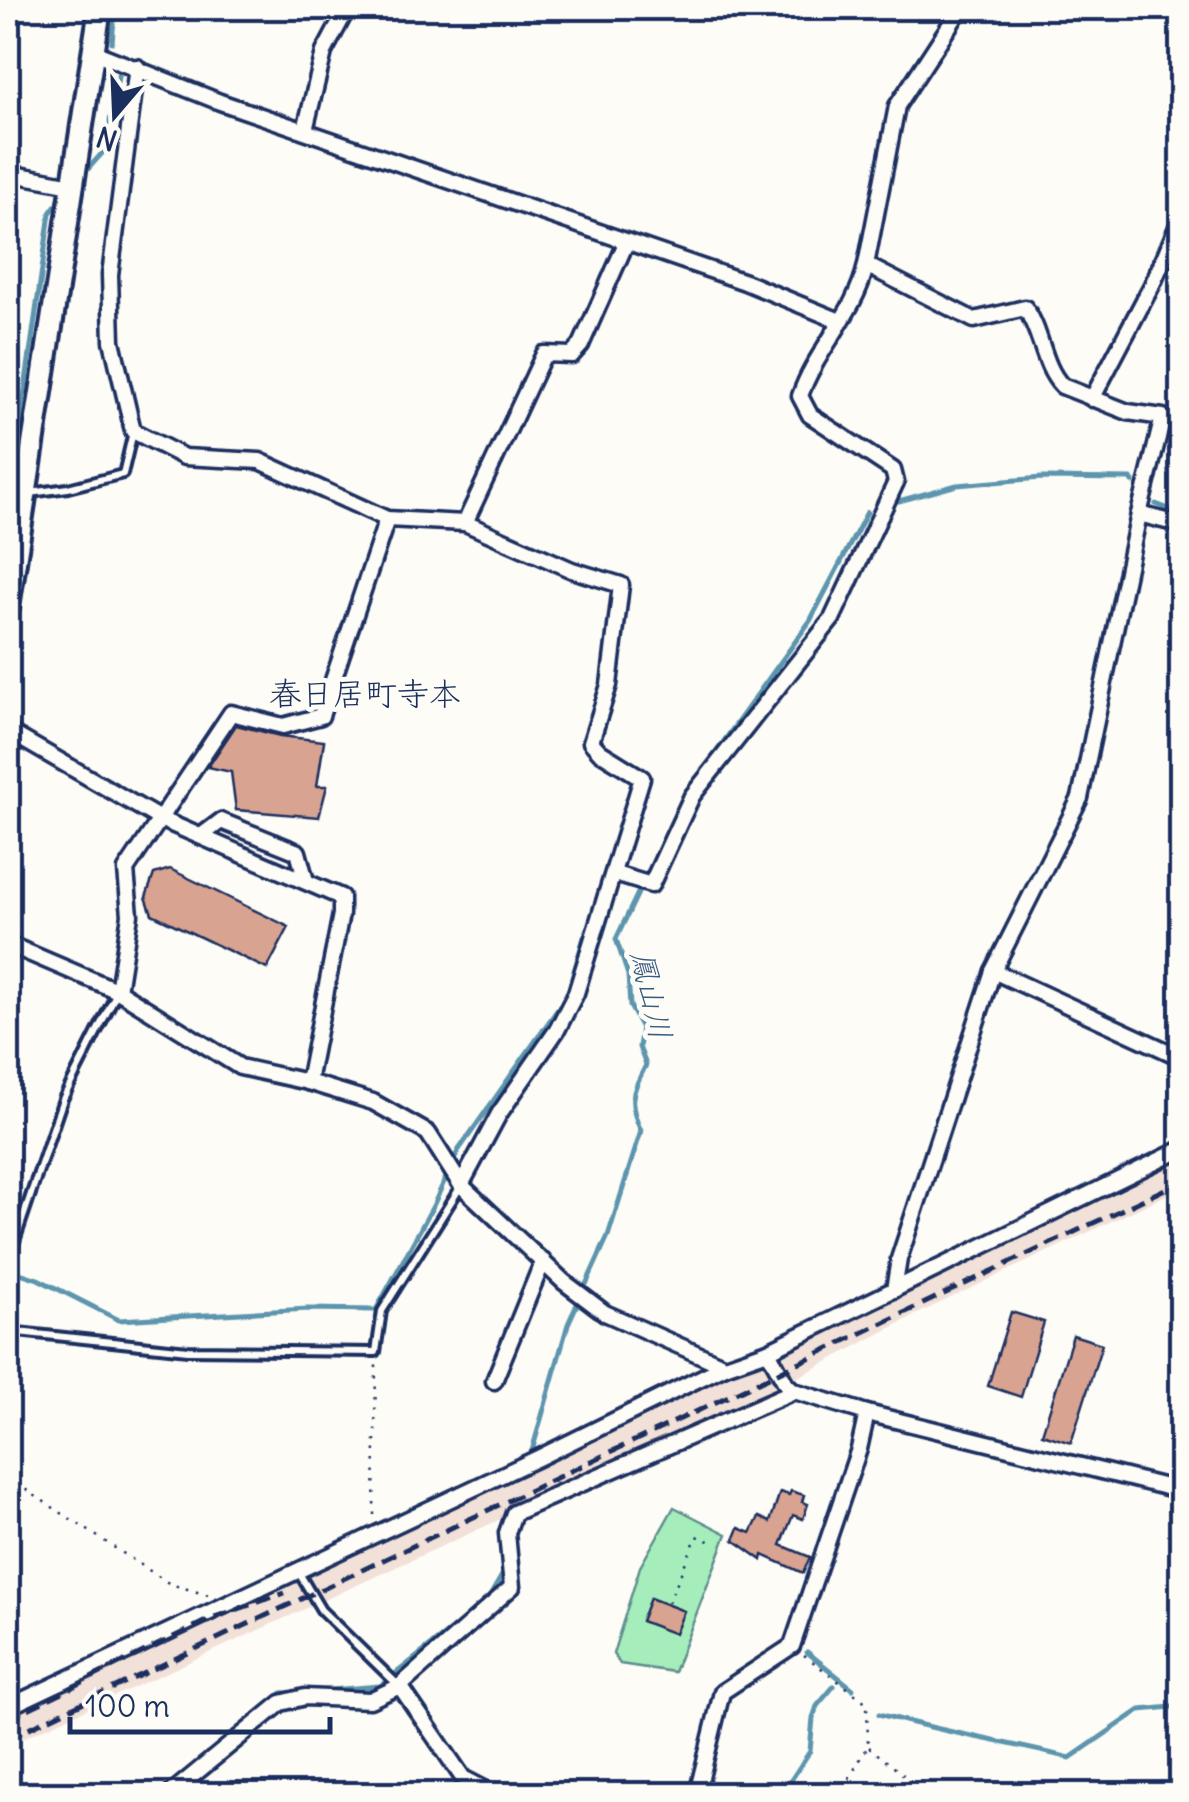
<svg xmlns="http://www.w3.org/2000/svg" width="1189" height="1802" viewBox="0 0 1189 1802" font-family="Delius,'Klee One',sans-serif">
<rect width="100%" height="100%" fill="#fdfcf7"/>
<filter id="ink" filterUnits="userSpaceOnUse"><feTurbulence type="fractalNoise" baseFrequency=".01" numOctaves="2"/><feDisplacementMap in="SourceGraphic" scale="20" xChannelSelector="R" yChannelSelector="G"/><feConvolveMatrix kernelMatrix="1 2 1 2 8 2 1 2 1" color-interpolation-filters="sRGB"/></filter>
<g filter="url(#ink)">
<path fill="#f2e1d8" d="M1181 1160V1188L917 1314 789 1382 514 1513 8 1745V1711L538 1458 782 1353Z"/>
<path fill="#a5eebc" stroke="#608e8d" stroke-width="2.5" d="M674 1507 727 1534 674 1672 620 1664 613 1654 640 1567Z"/>
<g fill="none" stroke-linecap="round" stroke-linejoin="round">
<g stroke="#5c95ad" stroke-width="5">
<path d="M112 42 115 8"/>
<path d="M87 170 105 150 119 71"/>
<path d="M899 501 957 485 1042 478 1131 479 1133 482"/>
<path d="M1156 504 1182 514"/>
<path d="M8 508 50 213 55 206"/>
<path d="M694 783 810 621 867 512"/>
<path d="M8 1269 38 1279 119 1320 308 1309 376 1310 433 1206 458 1151 567 996 584 937"/>
<path d="M526 1472 568 1324 608 1236 641 1131C627 1101 632 1093 646 1065L639 1047 642 1028 630 1006 628 975 616 939 682 801"/>
<path d="M487 1601 504 1572"/>
<path d="M807 1652 853 1689"/>
<path d="M317 1691 380 1686 475 1611"/>
<path d="M274 1700 282 1693 301 1692"/>
<path d="M879 1714C942 1732 1006 1742 1070 1758L1140 1710 1182 1706"/>
<path d="M782 1794 810 1751 813 1718 817 1706 834 1686"/>
</g>
</g>
<g fill="#d9a391" stroke="#1b2f5e" stroke-width="2.5">
<path d="M236 725 280 736 324 741 317 786H327L319 817 236 810 231 772 208 767Z"/>
<path d="M170 869 289 927 267 969 152 914 146 897 154 874Z"/>
<path d="M1011 1312 1044 1322 1021 1397 988 1386Z"/>
<path d="M1073 1335 1102 1344 1071 1443 1042 1434Z"/>
<path d="M791 1491 804 1495 802 1502 808 1504 803 1519 793 1515 781 1545 810 1557 803 1573 763 1555 762 1560 734 1540 739 1528 751 1533 759 1517 770 1522 780 1492 789 1495Z"/>
<path d="M650 1598 684 1611 675 1634 641 1621Z"/>
</g>
<g fill="none" stroke-linecap="round" stroke-linejoin="round">
<g stroke="#1b2f5e" stroke-width="14">
<g id="service">
<path d="M30 493 68 488 123 474 133 432"/>
<path d="M8 1262 63 1099 117 992"/>
<path d="M8 1331 188 1350 376 1352 382 1311 461 1186"/>
<path d="M299 1573 321 1610 399 1686"/>
</g>
</g>
<g stroke="#1b2f5e" stroke-width="21">
<g id="minor">
<path d="M91 51 220 102 745 282 840 321"/>
<path d="M137 67 110 275 112 341 133 431 184 457 260 461 387 519 465 523 572 570 621 585 609 685 591 742 600 752 642 778 576 993 557 1030 499 1114 461 1185"/>
<path d="M305 130 324 52 346 11 352 8"/>
<path d="M8 173 72 185"/>
<path d="M866 265 897 106 961 8"/>
<path d="M1092 399 1153 283 1182 216"/>
<path d="M465 523 544 354 572 355 581 345 626 243"/>
<path d="M8 731 160 819 341 897V914L308 1082"/>
<path d="M201 836 221 821 298 852 306 881"/>
<path d="M615 874 651 885 692 796 832 619 896 482 893 470 810 415 800 396C816 349 856 313 866 265L974 320 1025 308C1042 331 1042 365 1062 386L1128 412 1163 417 1139 514 1182 525"/>
<path d="M8 944 118 991 130 915 126 870 231 713 283 726 321 716 387 519"/>
<path d="M993 971 1182 1058"/>
<path d="M118 991 240 1067 308 1082 373 1102 428 1133 461 1185 564 1282 605 1313 725 1366 768 1351 1182 1149"/>
<path d="M894 1290 899 1259 993 971 1080 798 1139 514"/>
<path d="M768 1351 786 1384 794 1391 867 1413 1182 1491"/>
<path d="M494 1381 543 1261"/>
<path d="M400 1686 463 1778 494 1794"/>
<path d="M8 1707 538 1458 725 1366"/>
<path d="M170 1794 281 1703 305 1697 370 1700 400 1686 512 1587 507 1533 514 1513 794 1391"/>
<path d="M697 1794 722 1692 792 1646 859 1449 867 1413"/>
</g>
</g>
<g stroke="#1b2f5e" stroke-width="28">
<path id="secondary" d="M8 607 100 8"/>
</g>
<g stroke="#1b2f5e" stroke-width="2.5" stroke-dasharray="2.5 8" stroke-linecap="butt">
<path d="M8 1478 170 1584 208 1595"/>
<path d="M374 1515 376 1363"/>
<path d="M668 1603 697 1536 715 1543"/>
<path d="M804 1655 867 1703 868 1746 840 1794"/>
<path d="M869 1747 927 1794"/>
</g>
<use href="#service" stroke="#fdfcf7" stroke-width="6"/>
<use href="#minor" stroke="#fdfcf7" stroke-width="14"/>
<use href="#secondary" stroke="#fdfcf7" stroke-width="20"/>
<g stroke="#1b2f5e" stroke-width="5" stroke-dasharray="15 8" stroke-linecap="butt">
<path d="M8 1719 212 1618 285 1593"/>
<path d="M8 1738 1182 1181"/>
</g>
</g>
</g>
<g text-anchor="middle" dominant-baseline="central" stroke-width="10" stroke-linejoin="round" paint-order="stroke">
<g font-size="30" font-style="italic" fill="#365a7f" stroke="#fdfcf7">
<text transform="translate(652 995) rotate(77)">鳳山川</text>
</g>
<g font-size="32" fill="#1b2f5e" stroke="#fdfcf7">
<text x="365" y="693">春日居町寺本</text>
</g>
</g>
<rect width="1189" height="1802" fill="none" stroke="#fdfcf7" stroke-width="40"/>
<rect x="20" y="20" width="1149" height="1762" fill="none" stroke="#1b2f5e" stroke-width="4" filter="url(#ink)"/>
<g transform="translate(115 115) rotate(199)" stroke="#fdfcf7" stroke-width="8" paint-order="stroke">
<path d="M0-8L18 38L0 25L-18 38Z" fill="#1b2f5e"/>
<text y="-15" font-size="28" font-weight="bold" text-anchor="middle" fill="#1b2f5e">N</text>
</g>
<path d="M70 1717v15h260v-15" fill="none" stroke="#1b2f5e" stroke-width="5"/>
<text x="85" y="1717" font-size="30" fill="#1b2f5e" stroke="#fdfcf7" stroke-width="8" paint-order="stroke">100 m</text>
</svg>
